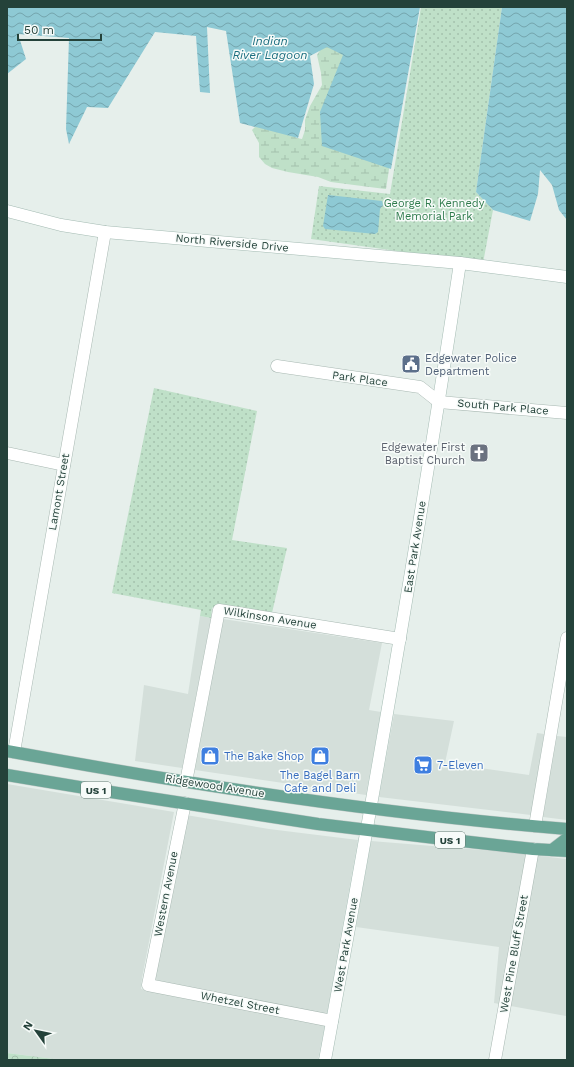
<svg xmlns="http://www.w3.org/2000/svg" width="574" height="1067" viewBox="0 0 574 1067" font-family="'Work Sans',sans-serif">
<defs>
<pattern id="forest-crowns" width="20" height="18" patternUnits="userSpaceOnUse"><rect width="20" height="18" fill="#bfe0c8"/><path d="M2 6a3 3 0 1 1 6 0M12 15a3 3 0 1 1 6 0" fill="none" stroke="#a4c1ad"/></pattern>
<pattern id="wetland-marsh" width="20" height="14" patternUnits="userSpaceOnUse"><rect width="20" height="14" fill="#bfe0c8"/><path d="M1 5h8M5 5V1M11 12h8M15 12V8" fill="none" stroke="#a4c1ad"/></pattern>
<pattern id="park-dots" width="8" height="8" patternUnits="userSpaceOnUse"><rect width="8" height="8" fill="#bfe0c8"/><path d="M2 2h.1M6 6h.1" fill="none" stroke="#a4c1ad" stroke-width="1.8" stroke-linecap="round"/></pattern>
<pattern id="water-waves" width="16" height="10" patternUnits="userSpaceOnUse"><rect width="16" height="10" fill="#8ec9d4"/><path d="M0 5q4-4 8 0t8 0" fill="none" stroke="#74a5ad"/></pattern>
</defs>
<rect width="100%" height="100%" fill="#e6efeb"/>
<g fill="#d4dfda">
<path d="M200 616 211 618 182 768 135 761 144 685 188 694Z"/>
<path d="M223 619 382 643 369 710 381 712 366 795 195 770Z"/>
<path d="M394 714 454 721 445 763 529 775 537 733 544 734 531 815 379 797Z"/>
<path d="M557 736 567 737V820L543 817Z"/>
<path d="M7 784 174 812 142 978 141 989 325 1025 318 1060H62L7 1053Z"/>
<path d="M186 815 269 829 358 840 327 1014 155 980Z"/>
<path d="M371 841 494 851 567 859V1010L566 1016 494 1003 499 947 356 927Z"/>
</g>
<path fill="url(#forest-crowns)" d="M7 1053 62 1060H7Z"/>
<path fill="url(#wetland-marsh)" d="M342 46 390 163 386 189H385L331 182 318 177 288 172 272 168 265 164 259 157V143L252 130 257 125 292 130 296 138 302 139 305 130V120L310 106 322 85 321 73 317 55 322 47Z"/>
<g fill="url(#park-dots)">
<path d="M421 7H502L476 192 493 210 483 263 311 239 319 186 390 194Z"/>
<path d="M154 388 257 411 232 540 287 548 272 613 219 604 212 608 211 618 200 616 201 610 112 593Z"/>
</g>
<g fill="url(#water-waves)">
<path d="M7 7H420L391 169 322 146 320 112 343 55 327 47 310 56 314 84 298 138 240 123 226 31 207 27 210 93 200 92 196 36 155 32 108 108 87 107 69 144 66 129 69 38 18 34 26 59 7 74Z"/>
<path d="M502 7H567V220L559 210 552 185 540 170 538 194 530 221 493 210 476 192Z"/>
<path d="M328 195 382 201 383 205 380 209 378 232 375 234 325 229 323 226Z"/>
</g>
<g fill="none" stroke-linecap="round" stroke-linejoin="round">
<g stroke="#a8b8b2" stroke-width="13">
<g id="street">
<path d="M277 366 420 387 439 402 567 413"/>
<path d="M7 453 64 465"/>
<path d="M14 752 105 232"/>
<path d="M186 782 219 610 400 639"/>
<path d="M185 803 148 985 332 1021"/>
<path d="M535 826 567 638"/>
<path d="M495 1060 533 849"/>
</g>
</g>
<g stroke="#a4bbb3" stroke-width="13">
<g id="secondary">
<path d="M7 211 61 225 105 232 460 263 567 277"/>
<path d="M325 1060C374 795 420 529 460 263"/>
</g>
</g>
<g stroke="#c2cac8" stroke-width="13">
<g id="primary">
<path d="M7 751C192 785 379 814 567 829"/>
<path d="M7 775 85 788 318 824 435 838 533 849 567 851"/>
<path d="M552 850 565 840H567"/>
</g>
</g>
<use href="#street" stroke="#fff" stroke-width="12"/>
<use href="#secondary" stroke="#fff" stroke-width="12"/>
<use href="#primary" stroke="#6aa596" stroke-width="12"/>
</g>
<defs>
<g id="civic-square" transform="scale(1)"><rect x="-9" y="-9" width="18" height="18" rx="4" fill="#5c6f8a" stroke="#f7fbf9"/><path d="M-.6-6.5H3V-4.5H.6V-3L4-1V1h2V6H-6V1h2V-1L-.6-3ZM-1.2 2.5V6h2.4V2.5Z" fill="#fff"/></g>
<g id="church-square" transform="scale(1)"><rect x="-9" y="-9" width="18" height="18" rx="4" fill="#6b7280" stroke="#f7fbf9"/><path d="M-1.2-6h2.4v3.5h3.3v2.4h-3.3V6h-2.4V-.1h-3.3v-2.4h3.3Z" fill="#fff"/></g>
<g id="shop-square" transform="scale(1)"><rect x="-9" y="-9" width="18" height="18" rx="4" fill="#3f7fe0" stroke="#f7fbf9"/><path d="M-5-2.5h2.3a2.7 3.5 0 0 1 5.4 0H5L5.5 6h-11ZM-1.5-2.5h3a1.5 2.3 0 0 0-3 0Z" fill="#fff"/></g>
<g id="supermarket-square" transform="scale(1)"><rect x="-9" y="-9" width="18" height="18" rx="4" fill="#3f7fe0" stroke="#f7fbf9"/><path d="M-6-5.5h2.5l.6 2H6L4.5 2H-2.5L-4.4-4H-6ZM-1.5 3.2a1.3 1.3 0 1 0 .1 0ZM3 3.2a1.3 1.3 0 1 0 .1 0Z" fill="#fff"/></g>
</defs>
<g fill-rule="evenodd">
<use href="#civic-square" x="411" y="364"/>
<use href="#church-square" x="479" y="453"/>
<use href="#shop-square" x="210" y="756"/>
<use href="#shop-square" x="320" y="756"/>
<use href="#supermarket-square" x="423" y="765"/>
</g>
<g text-anchor="middle" dominant-baseline="central" stroke-width="3" stroke-linejoin="round" paint-order="stroke">
<g fill="#f7fbf9" stroke="#637a73" stroke-width="1">
<rect x="81" y="782" width="30" height="16" rx="3"/>
<rect x="435" y="832" width="30" height="16" rx="3"/>
</g>
<g font-size="10" font-weight="bold" fill="#24423a">
<text x="96" y="790">US 1</text>
<text x="450" y="840">US 1</text>
</g>
<g font-size="11" fill="#2d7a4b" stroke="#f7fbf9">
<text x="434" y="203">George R. Kennedy<tspan x="434" dy="13">Memorial Park</tspan></text>
</g>
<g font-size="11" fill="#24423a" stroke="#f7fbf9">
<text transform="translate(232 243) rotate(5)">North Riverside Drive</text>
<text transform="translate(360 379) rotate(8)">Park Place</text>
<text transform="translate(503 407) rotate(5)">South Park Place</text>
<text transform="translate(59 492) rotate(-80)">Lamont Street</text>
<text transform="translate(415 547) rotate(-81)">East Park Avenue</text>
<text transform="translate(270 618) rotate(9)">Wilkinson Avenue</text>
<text transform="translate(215 786) rotate(9)">Ridgewood Avenue</text>
<text transform="translate(166 894) rotate(-79)">Western Avenue</text>
<text transform="translate(346 945) rotate(-80)">West Park Avenue</text>
<text transform="translate(514 954) rotate(-80)">West Pine Bluff Street</text>
<text transform="translate(240 1003) rotate(11)">Whetzel Street</text>
</g>
<g font-size="11" fill="#4e5e75" stroke="#f7fbf9" text-anchor="start">
<text x="425" y="358">Edgewater Police<tspan x="425" dy="13">Department</tspan></text>
</g>
<g font-size="11" fill="#5b616d" stroke="#f7fbf9" text-anchor="end">
<text x="465" y="447">Edgewater First<tspan x="465" dy="13">Baptist Church</tspan></text>
</g>
<g font-size="11" fill="#366cbe" stroke="#f7fbf9" text-anchor="start">
<text x="224" y="756">The Bake Shop</text>
<text x="437" y="765">7-Eleven</text>
<text x="320" y="775" text-anchor="middle">The Bagel Barn<tspan x="320" dy="13">Cafe and Deli</tspan></text>
</g>
<g font-size="12" font-style="italic" fill="#1c6f80" stroke="#f7fbf9">
<text x="270" y="41">Indian<tspan x="270" dy="14">River Lagoon</tspan></text>
</g>
</g>
<rect width="574" height="1067" fill="none" stroke="#24423a" stroke-width="16"/>
<g transform="translate(36 1031) rotate(303)" stroke="#f7fbf9" stroke-width="3" paint-order="stroke">
<path d="M0-3L7 15L0 10L-7 15Z" fill="#24423a"/>
<text y="-6" font-size="11" font-weight="bold" text-anchor="middle" fill="#24423a">N</text>
</g>
<path d="M18 34v6h83v-6" fill="none" stroke="#24423a" stroke-width="2"/>
<text x="24" y="34" font-size="12" fill="#24423a" stroke="#f7fbf9" stroke-width="3" paint-order="stroke">50 m</text>
</svg>
